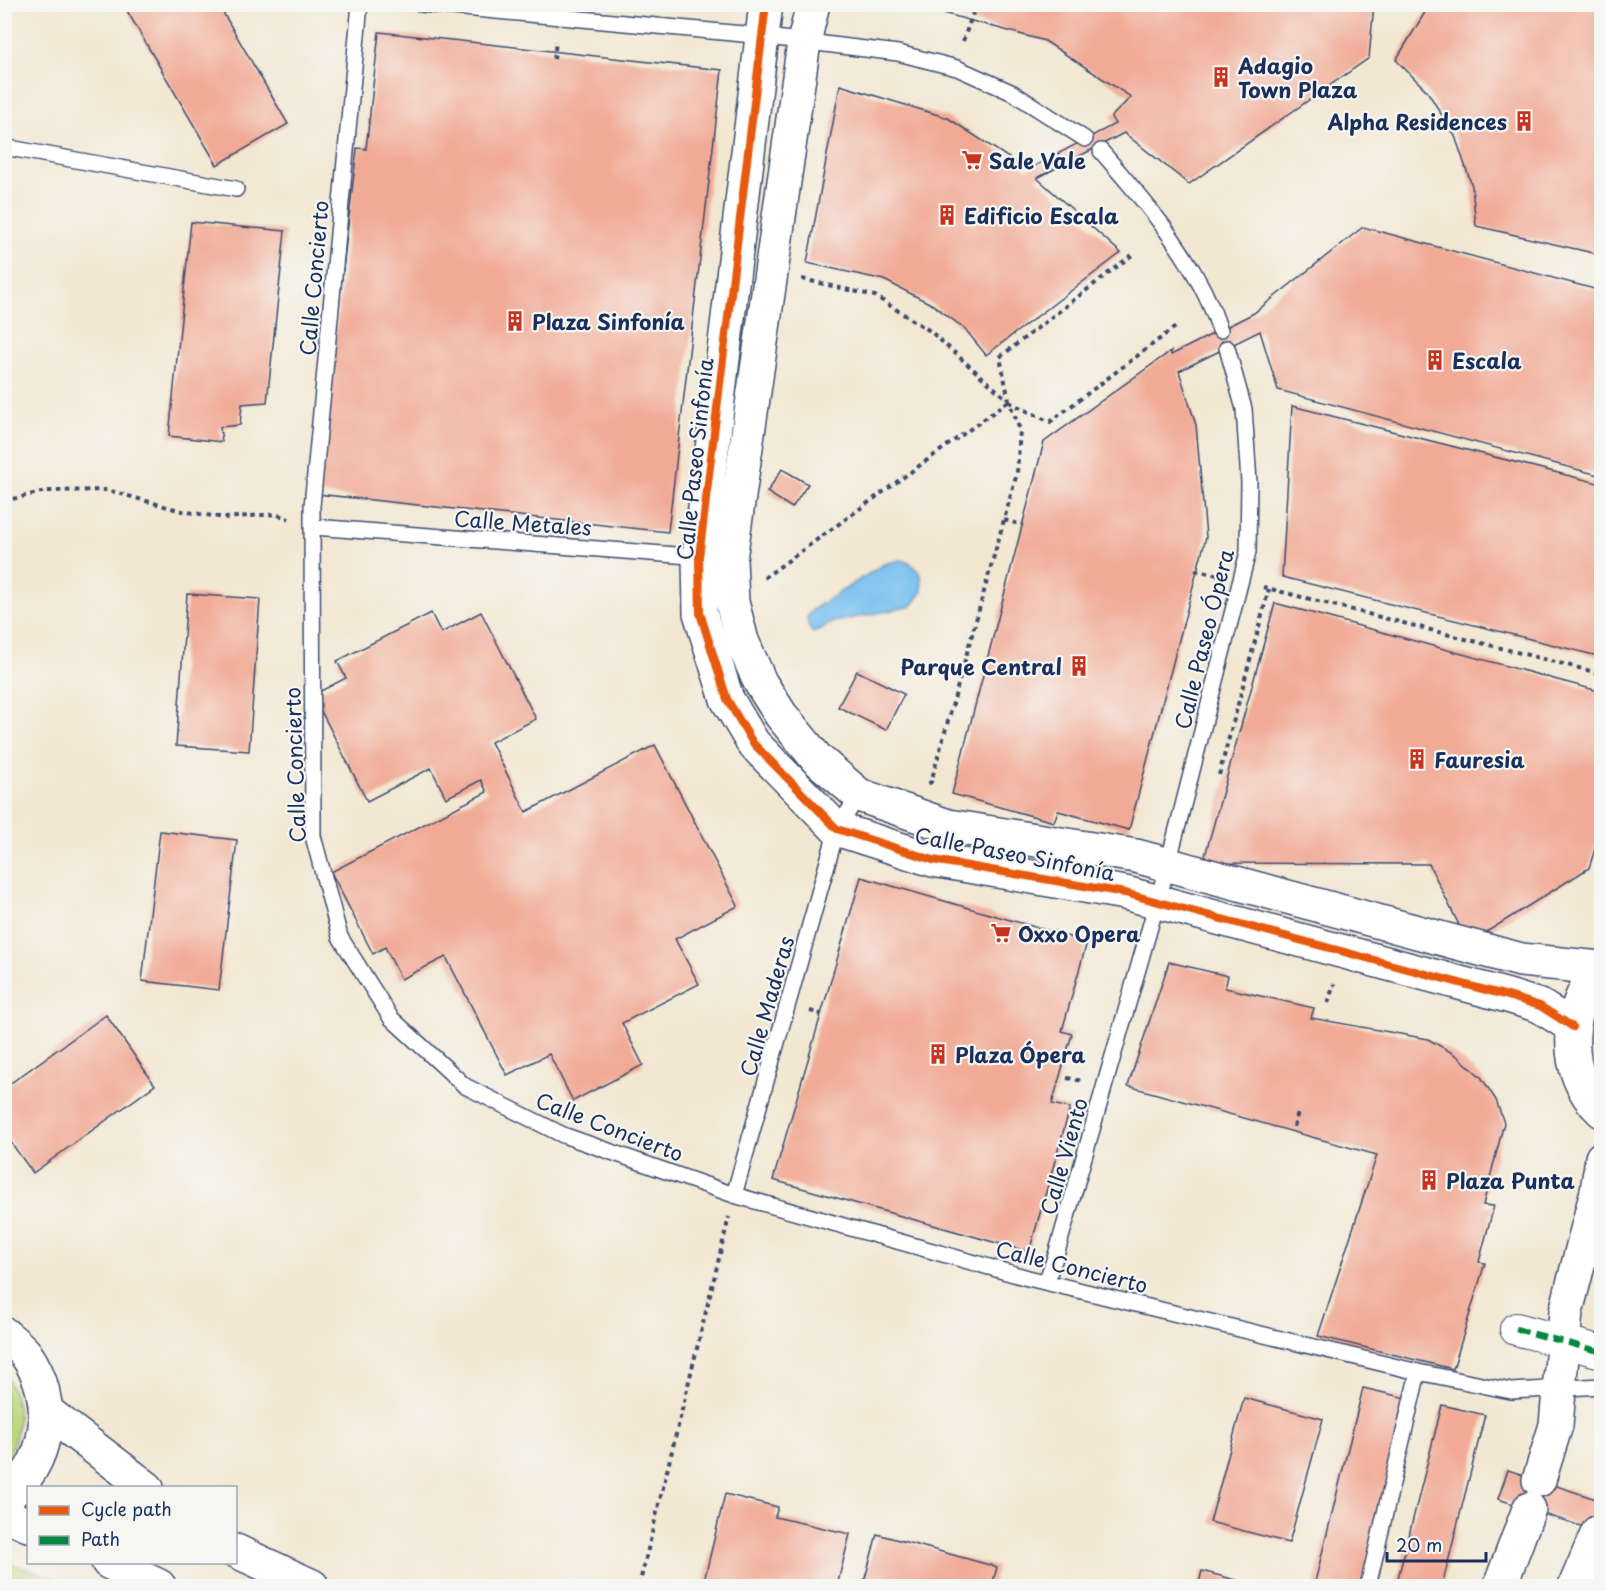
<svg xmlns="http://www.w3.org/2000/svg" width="1606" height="1591" viewBox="0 0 1606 1591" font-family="'Playpen Sans',sans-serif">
<rect width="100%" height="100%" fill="#f6f6f2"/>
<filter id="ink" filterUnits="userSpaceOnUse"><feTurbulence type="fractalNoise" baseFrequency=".0167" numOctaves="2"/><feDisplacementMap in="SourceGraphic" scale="12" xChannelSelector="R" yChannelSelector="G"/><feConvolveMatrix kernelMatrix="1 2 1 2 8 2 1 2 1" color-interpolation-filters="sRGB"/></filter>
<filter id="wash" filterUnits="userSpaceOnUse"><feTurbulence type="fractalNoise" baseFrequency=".008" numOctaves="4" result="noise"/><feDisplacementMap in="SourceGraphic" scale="24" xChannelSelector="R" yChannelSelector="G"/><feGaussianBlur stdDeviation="1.35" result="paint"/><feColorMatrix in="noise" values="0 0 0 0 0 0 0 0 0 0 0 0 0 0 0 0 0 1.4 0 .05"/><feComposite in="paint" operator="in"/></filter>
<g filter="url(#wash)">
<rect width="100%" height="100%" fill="#f2e7d1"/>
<g fill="#bdd67b" stroke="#6c826c" stroke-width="1.5">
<path d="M5 1373C21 1405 24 1429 5 1461Z"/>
<path d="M4 1562H5L78 1586H5Z"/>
</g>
<path fill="#77c0ef" stroke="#4978a6" stroke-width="1.5" d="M900 560 909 562 921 575 922 592 912 606 833 622 813 633 808 626 807 618 812 610 884 564Z"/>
<g id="blocks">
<g fill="#f1aa95">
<path d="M123 4H218L288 124 217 165Z"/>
<path d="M910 4H1374L1369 58 1189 184 1124 133 1037 178 1121 253 986 355 965 329 933 305 884 280 807 263 840 85 948 118 1027 170 1115 124 1111 117 1131 97 1045 41Z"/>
<path d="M1430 4H1602V255L1476 226 1472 186 1455 136 1427 91 1396 60Z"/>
<path d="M379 32 722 70 668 532 317 494 357 148 366 149Z"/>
<path d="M191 222 285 231 267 402 242 404 240 425 220 427 222 442 169 436Z"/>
<path d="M1363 227 1602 291V476L1278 390 1260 331 1179 371 1196 425 1206 537 1129 830 1058 811 1054 822 952 794 1044 442 1171 351V355L1254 313Z"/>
<path d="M1292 406 1602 484V657L1282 577Z"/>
<path d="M782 469 808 484 792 508 767 492Z"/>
<path d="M187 594 260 599 249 751 176 746Z"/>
<path d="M1275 603 1602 692V827L1589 868 1485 933 1460 927 1429 864 1203 863Z"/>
<path d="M481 612 536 719 491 742 526 812 655 745 738 906 675 939 699 984 622 1023 643 1065 573 1101 549 1054 507 1075 446 957 401 979 385 947 373 954 331 872 487 792 481 780 446 798 431 768 367 801 313 695 346 678 337 661 431 613 441 633Z"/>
<path d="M857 671 904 694 886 730 838 707Z"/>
<path d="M160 831 237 840 219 990 142 981Z"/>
<path d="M861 877 1087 942 1062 1031 1072 1034 1052 1104 1070 1108 1029 1252 773 1180Z"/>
<path d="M1169 962 1228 976 1225 988 1314 1008 1311 1018 1428 1039 1456 1055 1481 1077 1496 1100 1504 1123 1483 1205 1494 1206 1479 1262 1485 1263 1453 1369 1318 1336 1377 1155 1128 1086Z"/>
<path d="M106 1015 155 1085 33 1173 4 1133V1088Z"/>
<path d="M1363 1388 1406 1398 1361 1586H1314Z"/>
<path d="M1244 1398 1323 1419 1289 1543 1210 1522Z"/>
<path d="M1442 1405 1485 1415 1442 1586H1396Z"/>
<path d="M1508 1470 1602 1501V1533L1498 1499Z"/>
<path d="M725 1494 778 1507 775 1517 850 1534 837 1586H728L704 1581Z"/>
<path d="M877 1534 997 1567 992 1586H863Z"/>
<path d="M1202 1571 1258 1586H1198Z"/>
</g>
</g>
</g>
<g filter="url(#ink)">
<use href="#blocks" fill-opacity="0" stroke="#3b4b6f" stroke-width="1.5"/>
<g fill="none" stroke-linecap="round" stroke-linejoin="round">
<g stroke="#3b4b6f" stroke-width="18">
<g id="lane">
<path d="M360 4 312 506 313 836 340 937 391 1018 465 1086 563 1135 734 1195 1028 1278 1418 1372 1511 1391 1602 1386"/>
<path d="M421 4 743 34 898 53 957 68 1013 93 1085 139"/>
<path d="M4 147 236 189"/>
<path d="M1101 151C1148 205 1197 261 1220 330"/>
<path d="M314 527 702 557"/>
<path d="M734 1195 837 829 859 795"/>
<path d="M1046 1282 1056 1255 1168 864 1248 552 1249 482 1244 409 1227 348"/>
<path d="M1368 1586 1418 1372"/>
</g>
</g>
<g stroke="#3b4b6f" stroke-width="34">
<path id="street" d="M1516 1329 1602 1352"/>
</g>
<g stroke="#3b4b6f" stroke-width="36">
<g id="secondary">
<path d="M766 4 699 557 700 613 727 699 753 743 837 829 933 860 1125 893 1508 996 1540 1006 1573 1027"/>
<path d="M813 4 804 42 730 559 732 602 742 641 760 682 781 715 817 759 859 795 948 826 1136 856 1521 960 1600 968"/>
<path d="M1602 966C1566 1005 1560 1073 1602 1111"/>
<path d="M4 1334C11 1340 19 1346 25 1353 59 1399 50 1465 4 1499"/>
<path d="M46 1411 147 1488"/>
<path d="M1539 1480 1556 1425 1566 1312 1597 1191 1602 1158"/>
<path d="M4 1514 28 1525"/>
<path d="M236 1551 312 1586"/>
<path d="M108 1562 159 1586"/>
<path d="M1500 1586 1529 1509"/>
<path d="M1575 1586 1598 1532"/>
</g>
</g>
<g stroke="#3b4b6f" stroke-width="4" stroke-dasharray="4.5 4.5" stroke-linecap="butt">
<path d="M963 41 973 13"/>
<path d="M554 59 556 41"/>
<path d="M802 279 875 296 930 331 1009 401 1020 430 1017 473 931 782 928 784"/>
<path d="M1009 401 1000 357 1132 255"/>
<path d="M1009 402 1050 422 1178 325"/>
<path d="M4 501 46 491 107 490 182 511 224 518 276 514 289 519"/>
<path d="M1004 520 1023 525"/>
<path d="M1195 570 1218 575"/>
<path d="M764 578 1009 401"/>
<path d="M1263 587 1602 674"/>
<path d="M1219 775 1269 589"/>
<path d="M1328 1003 1334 984"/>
<path d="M810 1011 821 1014"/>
<path d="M1067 1078 1083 1081"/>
<path d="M1294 1127 1298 1111"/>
<path d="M639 1586 729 1217"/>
</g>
<use href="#lane" stroke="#fff" stroke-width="15"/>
<use href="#street" stroke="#fff" stroke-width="32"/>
<use href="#secondary" stroke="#fff" stroke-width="33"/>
<path stroke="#00873e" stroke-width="6" stroke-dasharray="12 6" stroke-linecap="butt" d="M1516 1329 1602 1352"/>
<g stroke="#f6f6f2" stroke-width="11">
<path id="cycleway" d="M766 4 699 557 700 613 727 699 753 743 837 829 933 860 1125 893 1508 996 1540 1006 1573 1027"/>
</g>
<use href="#cycleway" stroke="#e8590c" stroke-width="8"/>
</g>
</g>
<defs>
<g id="building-bare" transform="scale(1.62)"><path d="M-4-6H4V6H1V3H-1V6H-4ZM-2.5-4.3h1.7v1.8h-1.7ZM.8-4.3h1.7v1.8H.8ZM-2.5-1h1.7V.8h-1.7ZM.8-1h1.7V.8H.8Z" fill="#c8321e" stroke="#f6f6f2" stroke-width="2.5" paint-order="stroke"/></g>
<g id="supermarket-bare" transform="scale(1.62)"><path d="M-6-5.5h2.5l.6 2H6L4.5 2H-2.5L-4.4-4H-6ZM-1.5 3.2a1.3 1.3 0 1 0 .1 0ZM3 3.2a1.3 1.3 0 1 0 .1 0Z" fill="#c8321e" stroke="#f6f6f2" stroke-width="2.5" paint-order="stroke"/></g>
</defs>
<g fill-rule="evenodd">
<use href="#building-bare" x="1221" y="77"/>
<use href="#building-bare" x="1524" y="121"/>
<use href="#supermarket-bare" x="972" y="160"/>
<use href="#building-bare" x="947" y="215"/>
<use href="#building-bare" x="515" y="321"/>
<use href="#building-bare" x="1435" y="360"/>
<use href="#building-bare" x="1079" y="666"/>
<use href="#building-bare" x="1417" y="759"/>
<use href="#supermarket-bare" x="1001" y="933"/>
<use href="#building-bare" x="938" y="1054"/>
<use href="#building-bare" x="1429" y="1180"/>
</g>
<g text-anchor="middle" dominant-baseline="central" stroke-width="4.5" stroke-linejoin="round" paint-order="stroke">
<g font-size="21" font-weight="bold" fill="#1b2f5e" stroke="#f6f6f2" text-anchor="start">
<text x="1238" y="65">Adagio<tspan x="1238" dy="24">Town Plaza</tspan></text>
<text x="1507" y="121" text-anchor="end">Alpha Residences</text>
<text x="989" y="160">Sale Vale</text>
<text x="964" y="215">Edificio Escala</text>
<text x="532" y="321">Plaza Sinfonía</text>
<text x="1452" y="360">Escala</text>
<text x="1062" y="666" text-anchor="end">Parque Central</text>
<text x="1434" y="759">Fauresia</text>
<text x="1018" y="933">Oxxo Opera</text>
<text x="955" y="1054">Plaza Ópera</text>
<text x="1446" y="1180">Plaza Punta</text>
</g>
<g font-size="21" fill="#1b2f5e" stroke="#f6f6f2">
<text transform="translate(313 278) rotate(-85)">Calle Concierto</text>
<text transform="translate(694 459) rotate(-84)">Calle Paseo Sinfonía</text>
<text transform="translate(523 522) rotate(4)">Calle Metales</text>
<text transform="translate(1203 639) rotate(-76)">Calle Paseo Ópera</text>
<text transform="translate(294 765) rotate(-92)">Calle Concierto</text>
<text transform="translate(1015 853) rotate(11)">Calle Paseo Sinfonía</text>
<text transform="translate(766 1006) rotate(-74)">Calle Maderas</text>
<text transform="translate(610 1126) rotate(21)">Calle Concierto</text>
<text transform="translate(1063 1156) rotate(-74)">Calle Viento</text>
<text transform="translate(1072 1266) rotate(14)">Calle Concierto</text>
</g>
</g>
<rect width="1606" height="1591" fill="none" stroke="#f6f6f2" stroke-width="24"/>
<rect x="27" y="1486" width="210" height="78" fill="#f6f6f2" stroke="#9ea6b7" stroke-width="1.5"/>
<rect x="39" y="1506" width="30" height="9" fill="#e8590c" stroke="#9ea6b7" stroke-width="1.5"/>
<text x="81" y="1516" font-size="18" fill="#1b2f5e">Cycle path</text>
<rect x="39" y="1536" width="30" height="9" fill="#00873e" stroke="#9ea6b7" stroke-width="1.5"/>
<text x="81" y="1546" font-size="18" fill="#1b2f5e">Path</text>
<path d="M1387 1552v9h99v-9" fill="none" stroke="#1b2f5e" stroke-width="3"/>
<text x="1396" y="1552" font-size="18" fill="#1b2f5e" stroke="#f6f6f2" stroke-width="4.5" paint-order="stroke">20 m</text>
</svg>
